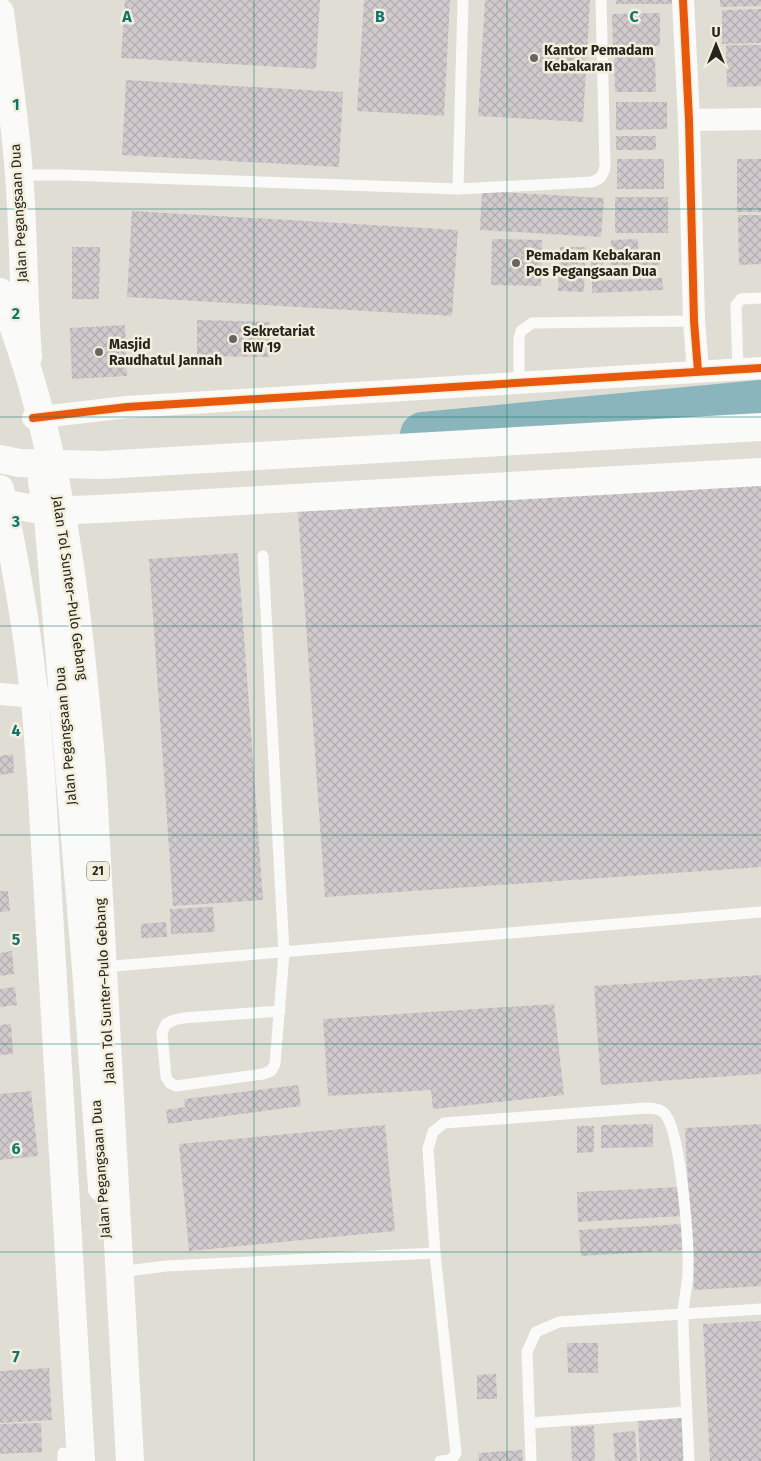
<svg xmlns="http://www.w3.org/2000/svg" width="761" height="1461" viewBox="0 0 761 1461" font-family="'Fira Sans',sans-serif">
<defs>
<pattern id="building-cross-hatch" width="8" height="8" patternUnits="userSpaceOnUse" patternTransform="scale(1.25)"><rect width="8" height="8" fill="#d0cacd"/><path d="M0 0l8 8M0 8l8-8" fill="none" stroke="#b2adb0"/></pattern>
</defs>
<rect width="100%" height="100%" fill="#e0ded4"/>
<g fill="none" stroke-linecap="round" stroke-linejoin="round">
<path stroke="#8ab5bc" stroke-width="46" d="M423 435 761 403"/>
</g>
<g fill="url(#building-cross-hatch)">
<path d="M125 0H320L316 69 121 58Z"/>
<path d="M364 0H450L444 116 357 111Z"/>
<path d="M485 0H590L583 122 478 116Z"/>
<rect x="616" y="0" width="57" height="4"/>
<path d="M720 0H761V6L720 7Z"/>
<path d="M761 9V43L722 44V10Z"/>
<path d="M660 13V46L613 47 612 14Z"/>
<path d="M726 45H761V86L727 87Z"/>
<path d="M614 56H655L656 92H615Z"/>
<path d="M126 80 343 92 339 167 122 155Z"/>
<path d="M616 102H667V129L616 130Z"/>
<rect x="616" y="136" width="40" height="14"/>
<rect x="617" y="159" width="47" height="30"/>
<rect x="737" y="159" width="24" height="53"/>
<path d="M482 191 604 198 601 237 480 230Z"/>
<rect x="615" y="197" width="53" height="36"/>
<path d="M132 211 458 230 452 316 127 297Z"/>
<path d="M738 215H761V264L739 265Z"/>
<path d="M492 239 542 240 541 286 491 285Z"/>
<path d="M638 239V250H611V240Z"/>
<path d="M72 247H100L99 299H72Z"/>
<path d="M560 247H586L584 292 558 291Z"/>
<path d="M592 250 604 251 602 275 590 274Z"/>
<path d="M610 254 660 255V265H610Z"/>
<path d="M607 267 628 268V276H606Z"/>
<path d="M662 278 663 290 592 293V281Z"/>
<path d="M197 320 270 322 269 357 197 356Z"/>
<path d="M125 325 127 376 72 379 70 328Z"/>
<path d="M761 478V867L325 897 298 510Z"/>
<path d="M238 553 263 900 173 906 149 559Z"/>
<path d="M13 754 14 773 0 775V756Z"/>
<path d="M0 891H8L10 911 0 912Z"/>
<path d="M213 907 215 932 171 934 170 909Z"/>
<path d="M166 922 167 937 141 938V924Z"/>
<path d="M12 951 14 974 0 976V953Z"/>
<path d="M761 975V1074L601 1085 594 986Z"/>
<path d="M15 987 17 1005 0 1007V989Z"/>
<path d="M554 1004 564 1095 433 1109 431 1090 328 1096 323 1019Z"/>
<path d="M11 1024 13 1054 0 1055V1025Z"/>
<path d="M298 1085 301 1106 168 1124 166 1110 185 1107 184 1099Z"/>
<path d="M31 1091 38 1156 0 1160V1094Z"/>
<path d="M653 1124V1147L601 1148V1125Z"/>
<path d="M761 1124V1286L694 1290 685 1128Z"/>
<path d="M385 1125 395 1231 189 1251 179 1144Z"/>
<path d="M577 1126H594V1152L577 1153Z"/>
<path d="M680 1187 682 1216 578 1222 577 1192Z"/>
<path d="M681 1224 682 1250 581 1256 579 1230Z"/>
<path d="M761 1321V1461H710L703 1324Z"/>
<path d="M567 1343H598V1373H568Z"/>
<path d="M49 1368 52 1420 0 1423V1371Z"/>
<path d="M496 1374 497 1399H477V1375Z"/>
<path d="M685 1416 687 1461H640L638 1418Z"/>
<path d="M41 1423 42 1452 0 1454V1424Z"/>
<path d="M594 1426 595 1461H572L571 1427Z"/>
<path d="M635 1431 637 1461H615L613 1433Z"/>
<path d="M522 1450 523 1461H479L478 1453Z"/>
</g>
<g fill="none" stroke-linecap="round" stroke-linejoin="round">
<g stroke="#fafaf9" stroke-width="11">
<path d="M19 175H66L458 189 592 182C600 179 603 176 605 167L601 0"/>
<path d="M458 189 463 0"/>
<path d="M738 370 736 305 741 299 761 298"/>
<path d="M519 382V338L521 331 532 323 694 321"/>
<path d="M263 556 284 953 275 1064 271 1071 263 1074 176 1086 170 1083 166 1077 162 1033 166 1024 174 1020 183 1018 280 1011"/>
<path d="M102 967 761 912"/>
<path d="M435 1253 456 1453C452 1461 448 1460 440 1461"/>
<path d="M119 1272 166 1266 435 1253 428 1149 433 1132 444 1123 647 1108C654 1108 661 1109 665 1114 681 1133 689 1243 688 1271 688 1286 683 1301 683 1316 684 1365 687 1413 689 1461"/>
<path d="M530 1423 687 1412"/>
<path d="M63 1453V1461"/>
<path d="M531 1461 527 1352 536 1332 559 1322 761 1309"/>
</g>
<g stroke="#fafaf9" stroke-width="22">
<path d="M683 0 689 120 694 321 698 371"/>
<path d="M689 120 761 119"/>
<path d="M33 418 127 407 761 368"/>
<path d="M0 694 51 698"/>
</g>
<g stroke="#fafaf9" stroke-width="28">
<path d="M0 12C7 66 15 120 19 174 24 235 23 296 28 356"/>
<path d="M0 459 19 463 102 465 761 427"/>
<path d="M42 481 48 517 86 968 102 1188"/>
<path d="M0 503 47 511 99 509 761 472"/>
</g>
<g stroke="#fafaf9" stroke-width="28">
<path d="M0 292C62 442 78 611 92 771L130 1461"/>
<path d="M0 489C13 551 25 614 32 677 37 710 38 743 41 776L81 1461"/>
</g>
<g stroke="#f3efdc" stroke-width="11">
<g id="cycleway">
<path d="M683 0 689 120 694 321 698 371"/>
<path d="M33 418 127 407 761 368"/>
</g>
</g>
<use href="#cycleway" stroke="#e8590c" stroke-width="8"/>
</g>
<path fill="none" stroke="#0f766e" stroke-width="1" stroke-opacity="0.55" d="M254 0V1461M507 0V1461M0 209H761M0 417H761M0 626H761M0 835H761M0 1044H761M0 1252H761"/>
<g fill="#67655e" stroke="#f3efdc" stroke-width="2">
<circle cx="534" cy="58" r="5"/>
<circle cx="516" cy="263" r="5"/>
<circle cx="233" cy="339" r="5"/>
<circle cx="99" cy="352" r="5"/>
</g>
<g text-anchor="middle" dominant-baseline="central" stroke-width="5" stroke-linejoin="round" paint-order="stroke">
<rect fill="#f3efdc" stroke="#646157" stroke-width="1" x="87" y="861.5" width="22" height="19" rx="4"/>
<g font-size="12" font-weight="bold" fill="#26241e">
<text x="98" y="871">21</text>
</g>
<g font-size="14" font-weight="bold" fill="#26241e" stroke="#f3efdc" text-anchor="start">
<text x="544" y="50">Kantor Pemadam<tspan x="544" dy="16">Kebakaran</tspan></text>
<text x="526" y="255">Pemadam Kebakaran<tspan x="526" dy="16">Pos Pegangsaan Dua</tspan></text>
<text x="243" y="331">Sekretariat<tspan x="243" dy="16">RW 19</tspan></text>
<text x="109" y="344">Masjid<tspan x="109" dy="16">Raudhatul Jannah</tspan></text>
</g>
<g font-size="14" fill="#26241e" stroke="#f3efdc">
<text transform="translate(19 213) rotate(-93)">Jalan Pegangsaan Dua</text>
<text transform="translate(70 588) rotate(82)">Jalan Tol Sunter–Pulo Gebang</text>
<text transform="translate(66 736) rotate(-95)">Jalan Pegangsaan Dua</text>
<text transform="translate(105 991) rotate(-93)">Jalan Tol Sunter–Pulo Gebang</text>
<text transform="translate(101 1169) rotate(-94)">Jalan Pegangsaan Dua</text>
</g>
</g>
<g font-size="16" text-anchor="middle" font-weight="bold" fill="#0f766e" stroke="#f3efdc" stroke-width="5" stroke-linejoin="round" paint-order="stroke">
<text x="127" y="22">A</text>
<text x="380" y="22">B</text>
<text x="634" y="22">C</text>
<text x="16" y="110">1</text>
<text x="16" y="319">2</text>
<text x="16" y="527">3</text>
<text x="16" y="736">4</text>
<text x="16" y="945">5</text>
<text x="16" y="1154">6</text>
<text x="16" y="1362">7</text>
</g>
<g transform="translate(716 45)" stroke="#f3efdc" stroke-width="4" paint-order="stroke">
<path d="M0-4L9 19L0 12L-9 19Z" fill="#26241e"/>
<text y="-8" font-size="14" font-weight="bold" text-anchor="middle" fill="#26241e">U</text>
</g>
</svg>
